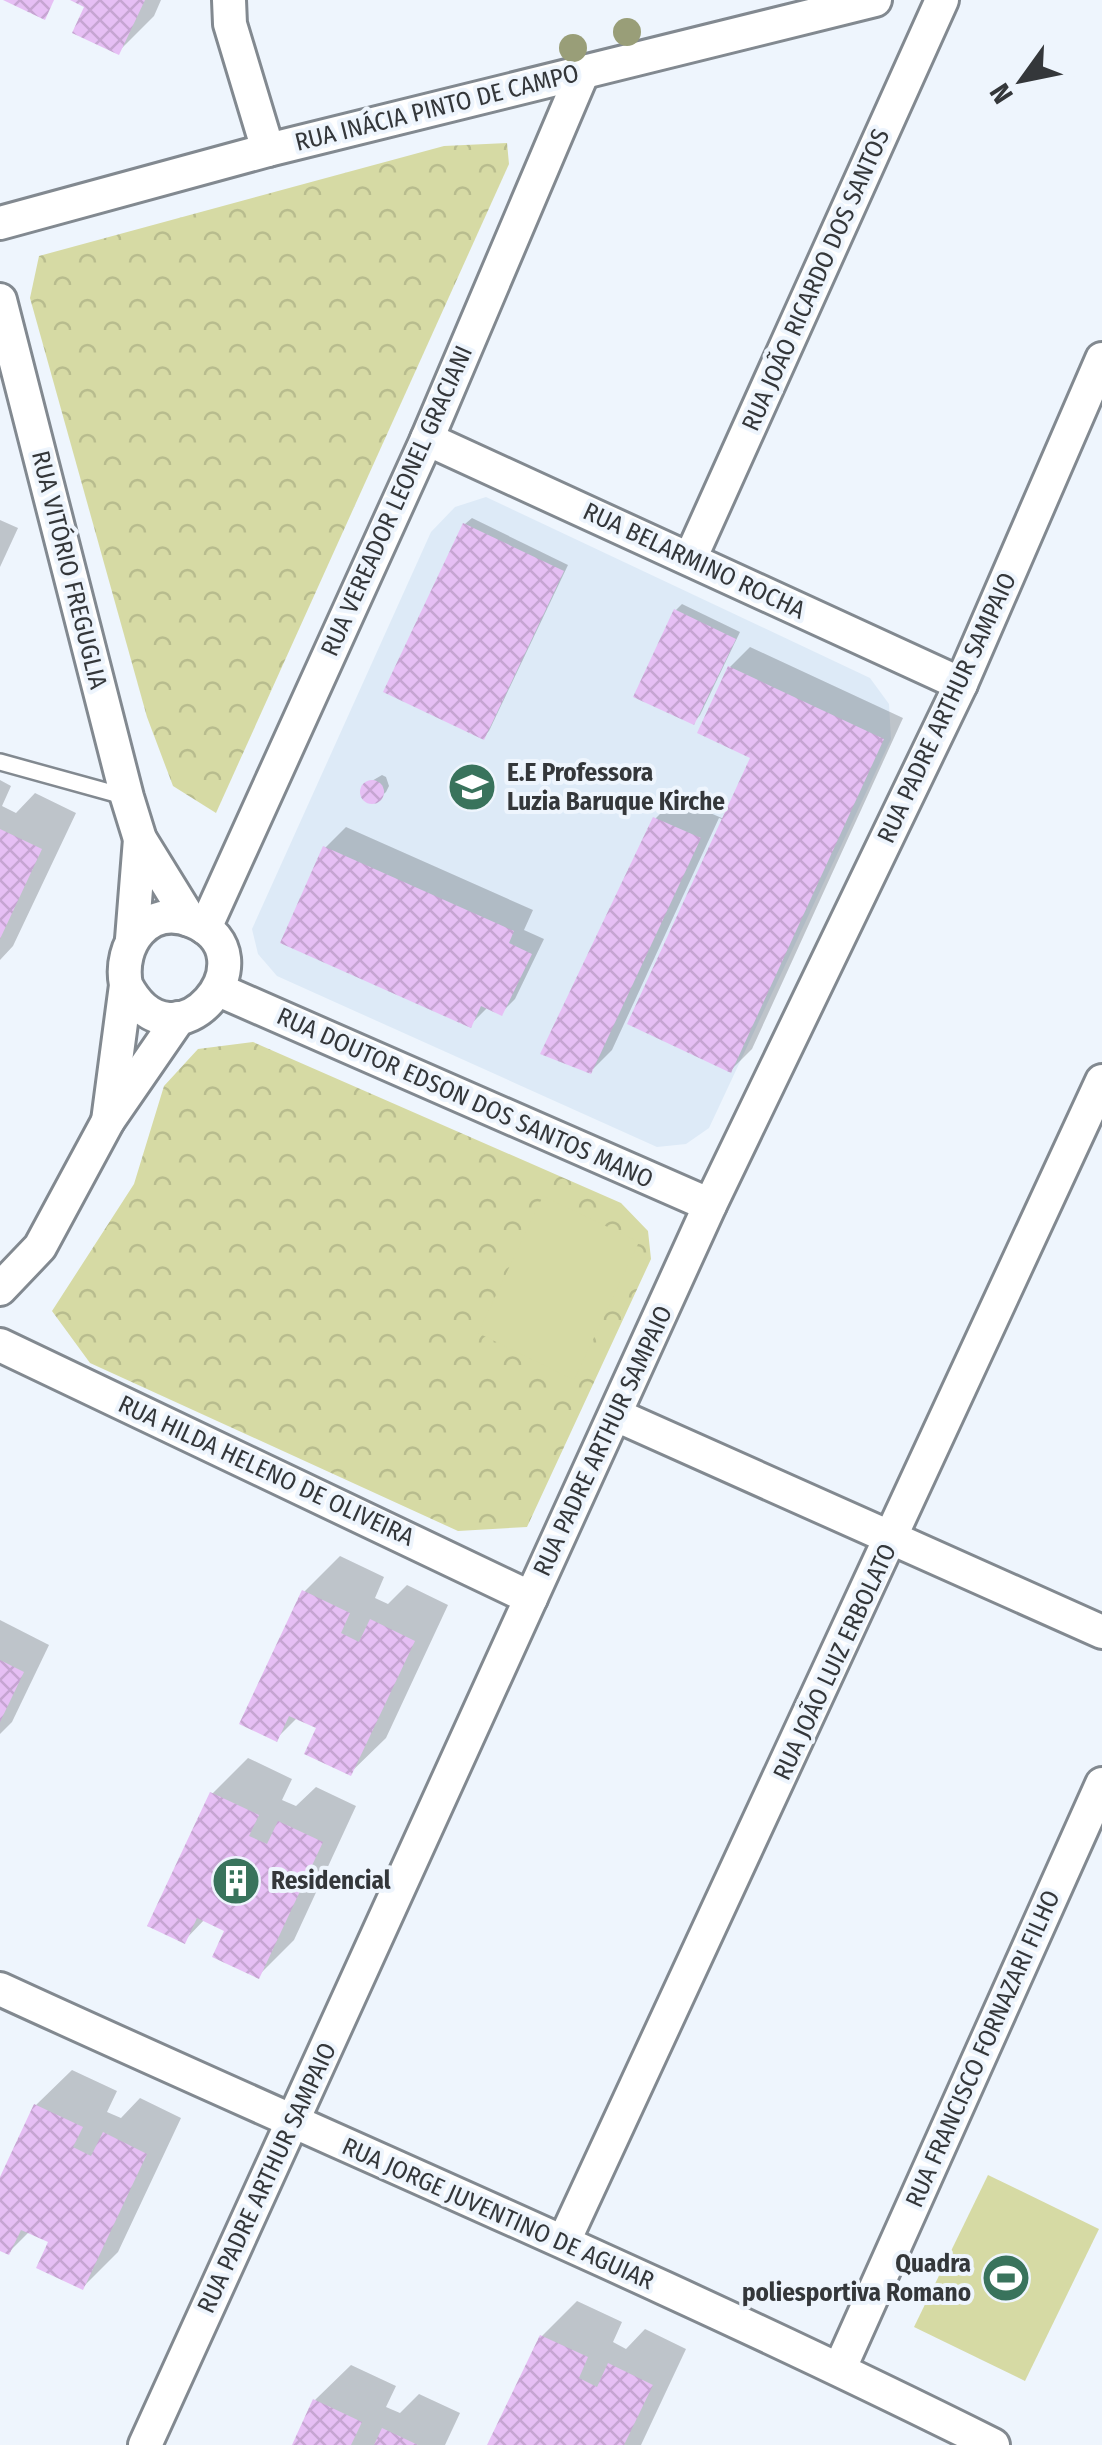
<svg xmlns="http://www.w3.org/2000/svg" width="1102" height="2445" viewBox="0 0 1102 2445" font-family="'Fira Sans Condensed',sans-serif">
<defs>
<pattern id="park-crowns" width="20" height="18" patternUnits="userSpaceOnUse" patternTransform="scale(2.5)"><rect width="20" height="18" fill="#d6daa4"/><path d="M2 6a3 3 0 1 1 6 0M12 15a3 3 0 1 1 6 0" fill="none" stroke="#b8bc8e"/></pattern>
<pattern id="building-cross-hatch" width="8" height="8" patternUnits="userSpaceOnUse" patternTransform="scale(2.5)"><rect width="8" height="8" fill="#e6bff4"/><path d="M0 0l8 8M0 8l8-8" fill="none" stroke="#c6a5d2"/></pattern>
</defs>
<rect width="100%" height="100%" fill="#eef5fd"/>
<path fill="#ddeaf7" d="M486 497 870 678 889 704 891 739 709 1128 686 1144 657 1147 277 976 258 954 252 929 431 532 455 507Z"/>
<g fill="url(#park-crowns)">
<path d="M507 143 509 164 216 813 173 786 147 717 30 298 39 256 444 146Z"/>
<path d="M253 1042 621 1203 648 1231 651 1259 527 1527 458 1531 90 1363 52 1311 134 1184 164 1086 198 1049Z"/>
</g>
<g fill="#d6daa4">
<path d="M543 1196 639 1242 574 1380 478 1333Z"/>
<path d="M988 2175 1099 2229 1025 2381 914 2327Z"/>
</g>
<g fill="#0003">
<path d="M76 0H161L154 16 118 52 87 5Z"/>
<path d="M472 518 568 565 489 731 483 737 465 524Z"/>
<path d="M0 520 18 528 0 567Z"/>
<path d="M682 604 740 632 700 715 694 722 676 610Z"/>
<path d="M750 647 903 718 752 1049 731 1070 724 820 719 818 612 1050 591 1071 655 819 676 798 724 819 753 756 730 667Z"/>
<path d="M382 775 386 777 389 786 386 792 378 799H366L363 793 365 785Z"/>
<path d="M0 780 11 786 2 806 16 813 35 793 76 813 13 946 0 960Z"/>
<path d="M346 827 533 910 524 930 544 939 515 999 501 1013 488 1007 470 1025 325 848Z"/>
<path d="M340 1556 384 1577 375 1598 388 1604 407 1585 448 1605 386 1738 350 1773 319 1727 298 1717 276 1739 304 1592Z"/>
<path d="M0 1620 49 1645 12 1722 0 1734Z"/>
<path d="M248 1758 292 1779 282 1800 296 1806 316 1787 356 1806 294 1940 258 1976 227 1930 205 1919 184 1941 212 1794Z"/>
<path d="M72 2070 117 2091 107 2112 121 2118 140 2098 181 2118 118 2252 83 2287 52 2241 30 2231 9 2252 0 2248V2183L36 2105Z"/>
<path d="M577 2301 622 2322 613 2342 626 2349 645 2329 686 2349 641 2445H490L542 2336Z"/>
<path d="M351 2365 396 2386 386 2407 400 2413 419 2394 460 2413 445 2445H294L315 2400Z"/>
</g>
<g fill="url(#building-cross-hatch)">
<path d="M3 0H54L45 20Z"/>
<path d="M70 0H145L119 55 72 33 84 7Z"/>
<path d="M463 523 564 571 484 740 383 692Z"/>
<path d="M674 609 736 639 694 725 633 697Z"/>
<path d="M728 666 884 739 731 1073 627 1024 750 758 697 733Z"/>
<circle cx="372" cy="792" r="12"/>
<path d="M653 817 701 838 591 1074 540 1054Z"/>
<path d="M0 829 42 849 0 939Z"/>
<path d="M323 846 514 931 509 943 532 954 502 1016 481 1006 471 1028 280 943Z"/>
<path d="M302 1590 350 1613 341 1633 359 1642 370 1619 415 1641 351 1776 304 1754 316 1728 289 1716 277 1742 239 1724Z"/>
<path d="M0 1660 24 1672 0 1722Z"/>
<path d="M210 1792 259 1815 249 1836 267 1844 278 1821 323 1842 259 1979 212 1957 224 1931 197 1918 185 1944 147 1926Z"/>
<path d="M34 2104 83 2127 73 2147 91 2156 103 2132 147 2154 83 2290 36 2268 48 2242 21 2230 9 2255 0 2251V2177Z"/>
<path d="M540 2335 588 2357 579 2378 597 2387 608 2363 653 2385 624 2445H487Z"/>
<path d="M313 2399 362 2422 351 2445H292Z"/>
<path d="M382 2428 418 2445H374Z"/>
</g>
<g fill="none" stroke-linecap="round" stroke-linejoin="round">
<g stroke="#828990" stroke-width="20">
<path id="service" d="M0 762 127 797"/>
</g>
<g stroke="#828990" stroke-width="38">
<g id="minor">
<path d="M229 0 230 24 268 150"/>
<path d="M0 223 268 150 875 0"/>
<path d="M0 300 127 797 140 839 190 920"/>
<path d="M427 439 961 684"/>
<path d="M690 559 942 0"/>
<path d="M205 928 427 439 583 72"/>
<path d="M132 939 140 839"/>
<path d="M219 990 710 1205"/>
<path d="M108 1121 126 985C118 945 148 903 192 921 276 955 175 1078 126 985"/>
<path d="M0 1289 40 1247 108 1121 179 1018"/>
<path d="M0 1345 531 1598"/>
<path d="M616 1415 1102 1632"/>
<path d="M0 1989C331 2141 667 2282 993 2445"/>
<path d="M564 2241 1102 1081"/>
<path d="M840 2368 1102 1784"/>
<path d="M145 2445 710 1205 961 684 1102 359"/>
</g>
</g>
<use href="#service" stroke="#fff" stroke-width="15"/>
<use href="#minor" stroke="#fff" stroke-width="32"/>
</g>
<g fill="#999e78">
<circle cx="627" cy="32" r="14"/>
<circle cx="573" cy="48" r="14"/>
</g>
<defs>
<g id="school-disc" transform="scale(2.5)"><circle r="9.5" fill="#39735c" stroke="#eef5fd"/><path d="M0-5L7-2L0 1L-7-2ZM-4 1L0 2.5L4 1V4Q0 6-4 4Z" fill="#fff"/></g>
<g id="building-disc" transform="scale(2.5)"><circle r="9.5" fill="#39735c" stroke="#eef5fd"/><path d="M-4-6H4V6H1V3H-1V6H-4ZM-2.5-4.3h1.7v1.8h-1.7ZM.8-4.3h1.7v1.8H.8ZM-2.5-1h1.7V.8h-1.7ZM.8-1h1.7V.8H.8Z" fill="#fff"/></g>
<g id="stadium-disc" transform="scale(2.5)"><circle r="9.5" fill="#39735c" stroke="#eef5fd"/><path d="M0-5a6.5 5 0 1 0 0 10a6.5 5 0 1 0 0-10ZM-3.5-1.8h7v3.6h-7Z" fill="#fff"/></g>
</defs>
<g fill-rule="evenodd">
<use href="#school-disc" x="472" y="787"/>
<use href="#building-disc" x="236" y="1881"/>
<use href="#stadium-disc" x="1006" y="2278"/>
</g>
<g text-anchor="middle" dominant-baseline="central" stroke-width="8" stroke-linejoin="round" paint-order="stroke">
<g font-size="25" fill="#34373a" stroke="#eef5fd">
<text transform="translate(437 108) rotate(-14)">RUA INÁCIA PINTO DE CAMPO</text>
<text transform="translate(816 280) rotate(-66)">RUA JOÃO RICARDO DOS SANTOS</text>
<text transform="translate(397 501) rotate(-66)">RUA VEREADOR LEONEL GRACIANI</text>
<text transform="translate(694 561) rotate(25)">RUA BELARMINO ROCHA</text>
<text transform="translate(69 570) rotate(76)">RUA VITÓRIO FREGUGLIA</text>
<text transform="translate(947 708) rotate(-65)">RUA PADRE ARTHUR SAMPAIO</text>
<text transform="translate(465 1098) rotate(24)">RUA DOUTOR EDSON DOS SANTOS MANO</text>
<text transform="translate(603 1441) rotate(-65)">RUA PADRE ARTHUR SAMPAIO</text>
<text transform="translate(266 1471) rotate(25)">RUA HILDA HELENO DE OLIVEIRA</text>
<text transform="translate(835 1662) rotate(-65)">RUA JOÃO LUIZ ERBOLATO</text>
<text transform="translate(983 2049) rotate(-66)">RUA FRANCISCO FORNAZARI FILHO</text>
<text transform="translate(267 2178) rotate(-65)">RUA PADRE ARTHUR SAMPAIO</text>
<text transform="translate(498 2214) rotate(24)">RUA JORGE JUVENTINO DE AGUIAR</text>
</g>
<g font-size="25" font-weight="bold" fill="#34373a" stroke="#eef5fd" text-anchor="start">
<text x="507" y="773">E.E Professora<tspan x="507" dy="29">Luzia Baruque Kirche</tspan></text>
<text x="271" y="1881">Residencial</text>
<text x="971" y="2264" text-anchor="end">Quadra<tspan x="971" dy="29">poliesportiva Romano</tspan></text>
</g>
</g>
<g transform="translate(1022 80) rotate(237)" stroke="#eef5fd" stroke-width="8" paint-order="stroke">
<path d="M0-8L18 38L0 25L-18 38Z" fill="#34373a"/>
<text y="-15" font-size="28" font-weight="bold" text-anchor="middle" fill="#34373a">N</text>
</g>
</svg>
